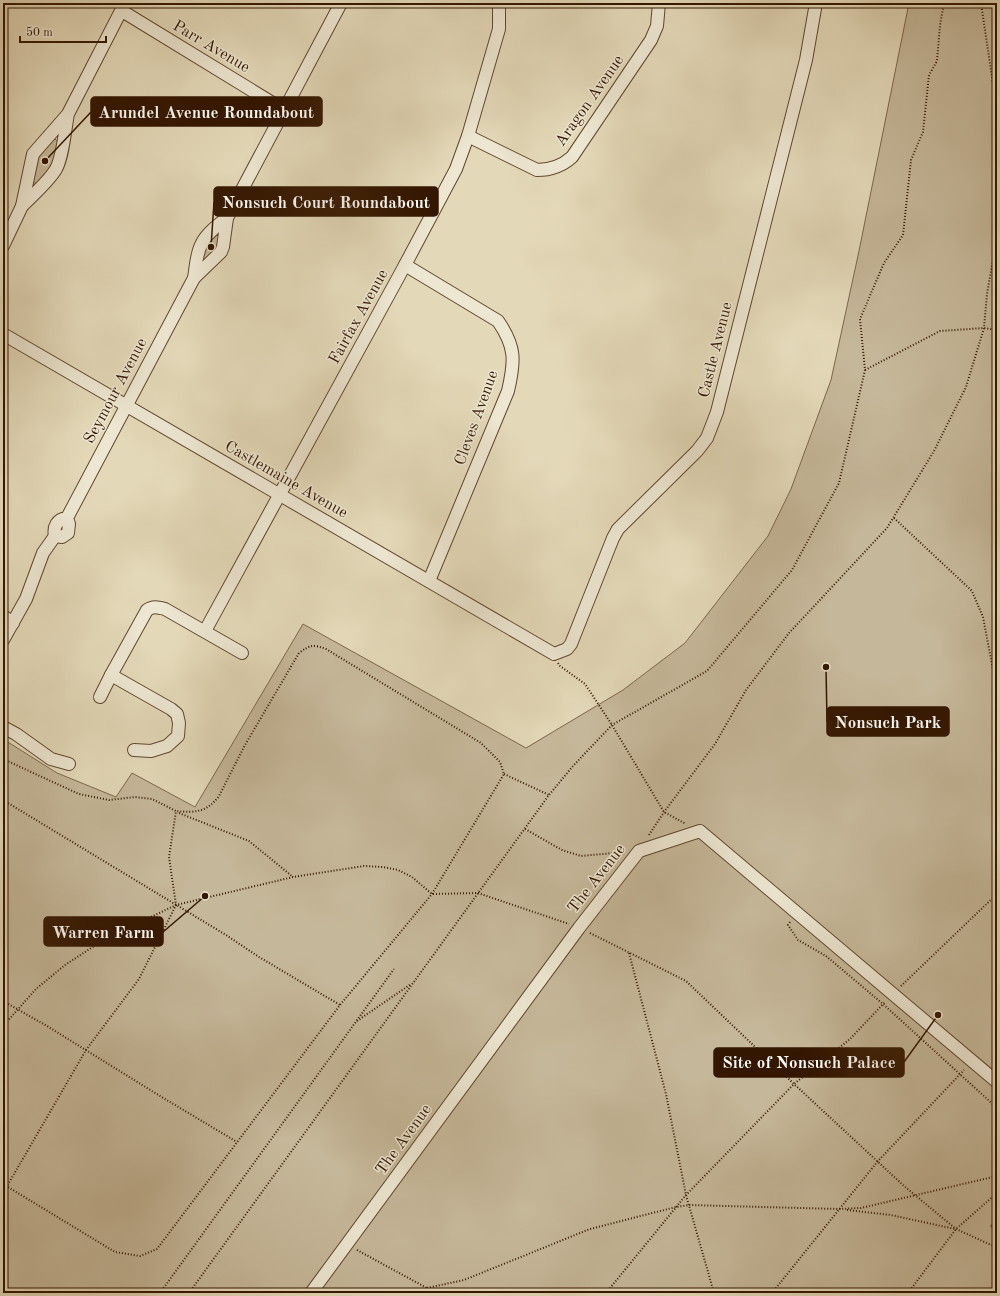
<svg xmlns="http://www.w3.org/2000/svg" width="1000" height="1296" viewBox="0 0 1000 1296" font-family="'Old Standard TT',serif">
<rect width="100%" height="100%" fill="#e3d8b8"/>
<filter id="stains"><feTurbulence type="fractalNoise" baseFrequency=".005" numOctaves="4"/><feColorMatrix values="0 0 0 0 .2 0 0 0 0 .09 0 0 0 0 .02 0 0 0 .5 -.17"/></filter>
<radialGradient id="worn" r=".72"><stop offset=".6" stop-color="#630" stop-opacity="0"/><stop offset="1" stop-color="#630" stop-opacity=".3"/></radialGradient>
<g fill="#c5b799" stroke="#7c674c">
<path d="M909 3H997V1293H3V739L57 773 116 797 132 773 195 807 303 624 526 748 623 690 685 643 768 536 791 489 831 380 859 251Z"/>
<path d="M54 138 58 142 56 159 39 183H34L33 182 36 158Z"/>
<path d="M216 235 219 236 217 249 204 260 203 258 205 245Z"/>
</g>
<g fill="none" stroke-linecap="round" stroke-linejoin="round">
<path stroke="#7a6349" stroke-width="3.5" d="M992 1226 997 1222"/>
<g stroke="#60472e" stroke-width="14">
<g id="street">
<path d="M122 11 284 110"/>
<path d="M68 114C65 129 63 157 56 169 49 181 32 196 22 206L33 154 68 114 125 3"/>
<path d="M468 136 537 170C551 170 562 166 572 157L651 40 657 26 659 3"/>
<path d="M3 246 22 206"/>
<path d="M405 265 498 321C516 347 515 361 508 391L429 581"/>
<path d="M194 278 221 252 223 247 227 218 341 3"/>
<path d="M3 334 554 654 567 649 571 644 613 538 618 529 697 451 707 438 717 412 806 60 816 3"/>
<path d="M67 518C57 519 53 527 55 536L62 537 68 533 69 524 67 518 194 278C196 267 196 253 202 243 207 233 218 225 227 218"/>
<path d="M3 616 13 623"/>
<path d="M205 631 405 265 456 169 468 136 499 29V3"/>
<path d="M3 640 26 599 43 553 55 536"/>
<path d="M100 697 111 675"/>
<path d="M3 727 16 734 51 759 69 764"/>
<path d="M134 750 151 751 167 746 178 736 179 723 177 714 171 709 111 675 147 610C153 606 157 607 165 609L242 653"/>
<path d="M311 1293 579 928 639 851 700 831 997 1082"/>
</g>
</g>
<g stroke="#341700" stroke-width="2" stroke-dasharray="1 2" stroke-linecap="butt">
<path d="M981 3 997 111"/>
<path d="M865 370 940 331 984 328 997 330"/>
<path d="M894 518 972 591 983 617 997 691"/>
<path d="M558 663 560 666 585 684 612 725 664 812 686 824"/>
<path d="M3 759 79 794 109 800 135 797 152 799 176 811 169 857 176 905 139 979 86 1050 3 1193"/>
<path d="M504 774 549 795"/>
<path d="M3 800 226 935 259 957 340 1005"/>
<path d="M179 813 249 841 293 877"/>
<path d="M525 829 562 850 581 856 624 852"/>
<path d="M649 835 664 812 715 744 746 690 789 633 887 528 934 451 966 387 984 328 987 294 997 237"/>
<path d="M790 922 788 925 798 940 826 956 883 1004 997 1108"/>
<path d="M590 933 686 981 794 1084 904 1186 956 1229 991 1245H997"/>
<path d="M629 953 666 1094 686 1195 714 1293"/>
<path d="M901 986 997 894"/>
<path d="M3 1001 47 1026 160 1096 237 1142"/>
<path d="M357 1021 411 984"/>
<path d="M3 1026 36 989 65 965 105 939 176 905 293 877 364 866 383 867 398 870 412 877 432 894 478 893 569 924"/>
<path d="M3 1184 115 1252 140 1256 157 1249 340 1005 432 894 504 774 500 762 481 743 326 649C313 644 310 645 299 653L245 745 219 796C207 812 196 813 176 811"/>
<path d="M847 1210 891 1215 955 1229"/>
<path d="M357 1250 436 1293"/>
<path d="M427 1288 464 1280 590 1229 676 1207 689 1205 838 1209 861 1208 997 1176"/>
<path d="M160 1293 394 969"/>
<path d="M189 1293 549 795 573 766 612 725 707 671 792 570 839 483 865 370 860 319 884 263 903 235 911 160 923 132 929 75 937 61 940 25 944 3"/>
<path d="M606 1293 686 1195 794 1084 850 1039 885 1002"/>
<path d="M772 1293 878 1161 964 1070"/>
<path d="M908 1293 956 1229 997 1193"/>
</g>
<use href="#street" stroke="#ede6d1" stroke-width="12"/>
</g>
<g text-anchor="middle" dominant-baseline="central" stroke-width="3" stroke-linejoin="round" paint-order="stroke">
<g font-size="16" fill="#341700" stroke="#ede6d1">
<text transform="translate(211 47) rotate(31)">Parr Avenue</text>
<text transform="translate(590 101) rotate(-55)">Aragon Avenue</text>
<text transform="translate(359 317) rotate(-61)">Fairfax Avenue</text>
<text transform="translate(716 350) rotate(-76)">Castle Avenue</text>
<text transform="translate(116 391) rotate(-62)">Seymour Avenue</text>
<text transform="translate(477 418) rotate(-70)">Cleves Avenue</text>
<text transform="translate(286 480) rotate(30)">Castlemaine Avenue</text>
<text transform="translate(597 879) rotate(-52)">The Avenue</text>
<text transform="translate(404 1140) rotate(-54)">The Avenue</text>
</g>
</g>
<path fill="none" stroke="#341700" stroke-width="1.5" d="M45 161L91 112M211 247L214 202M826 667L827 722M205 896L163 932M938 1015L904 1062"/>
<g fill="#341700" stroke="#ede6d1" stroke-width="1.5">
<circle cx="45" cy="161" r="4"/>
<circle cx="211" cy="247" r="4"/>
<circle cx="826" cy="667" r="4"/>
<circle cx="205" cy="896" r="4"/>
<circle cx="938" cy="1015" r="4"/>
</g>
<g fill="#341700" stroke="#341700" stroke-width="1.5">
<rect x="91" y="97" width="231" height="29" rx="4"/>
<rect x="214" y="187" width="224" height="29" rx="4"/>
<rect x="827" y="707" width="122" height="29" rx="4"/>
<rect x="44" y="917" width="119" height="29" rx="4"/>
<rect x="714" y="1048" width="190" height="29" rx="4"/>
</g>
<g font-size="17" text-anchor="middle" font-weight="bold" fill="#fff">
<text x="206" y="118">Arundel Avenue Roundabout</text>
<text x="326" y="208">Nonsuch Court Roundabout</text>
<text x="888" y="728">Nonsuch Park</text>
<text x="103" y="938">Warren Farm</text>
<text x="809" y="1068">Site of Nonsuch Palace</text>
</g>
<rect width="1000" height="1296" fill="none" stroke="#e3d8b8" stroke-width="16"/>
<rect x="4" y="4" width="992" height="1288" fill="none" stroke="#341700" stroke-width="2"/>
<rect x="8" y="8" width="984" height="1280" fill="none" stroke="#341700"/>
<path d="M20 36v6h86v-6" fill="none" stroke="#341700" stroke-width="2"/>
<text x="26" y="36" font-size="12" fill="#341700" stroke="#ede6d1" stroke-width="3" paint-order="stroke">50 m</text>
<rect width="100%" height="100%" filter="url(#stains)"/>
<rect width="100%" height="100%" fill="url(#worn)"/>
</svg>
